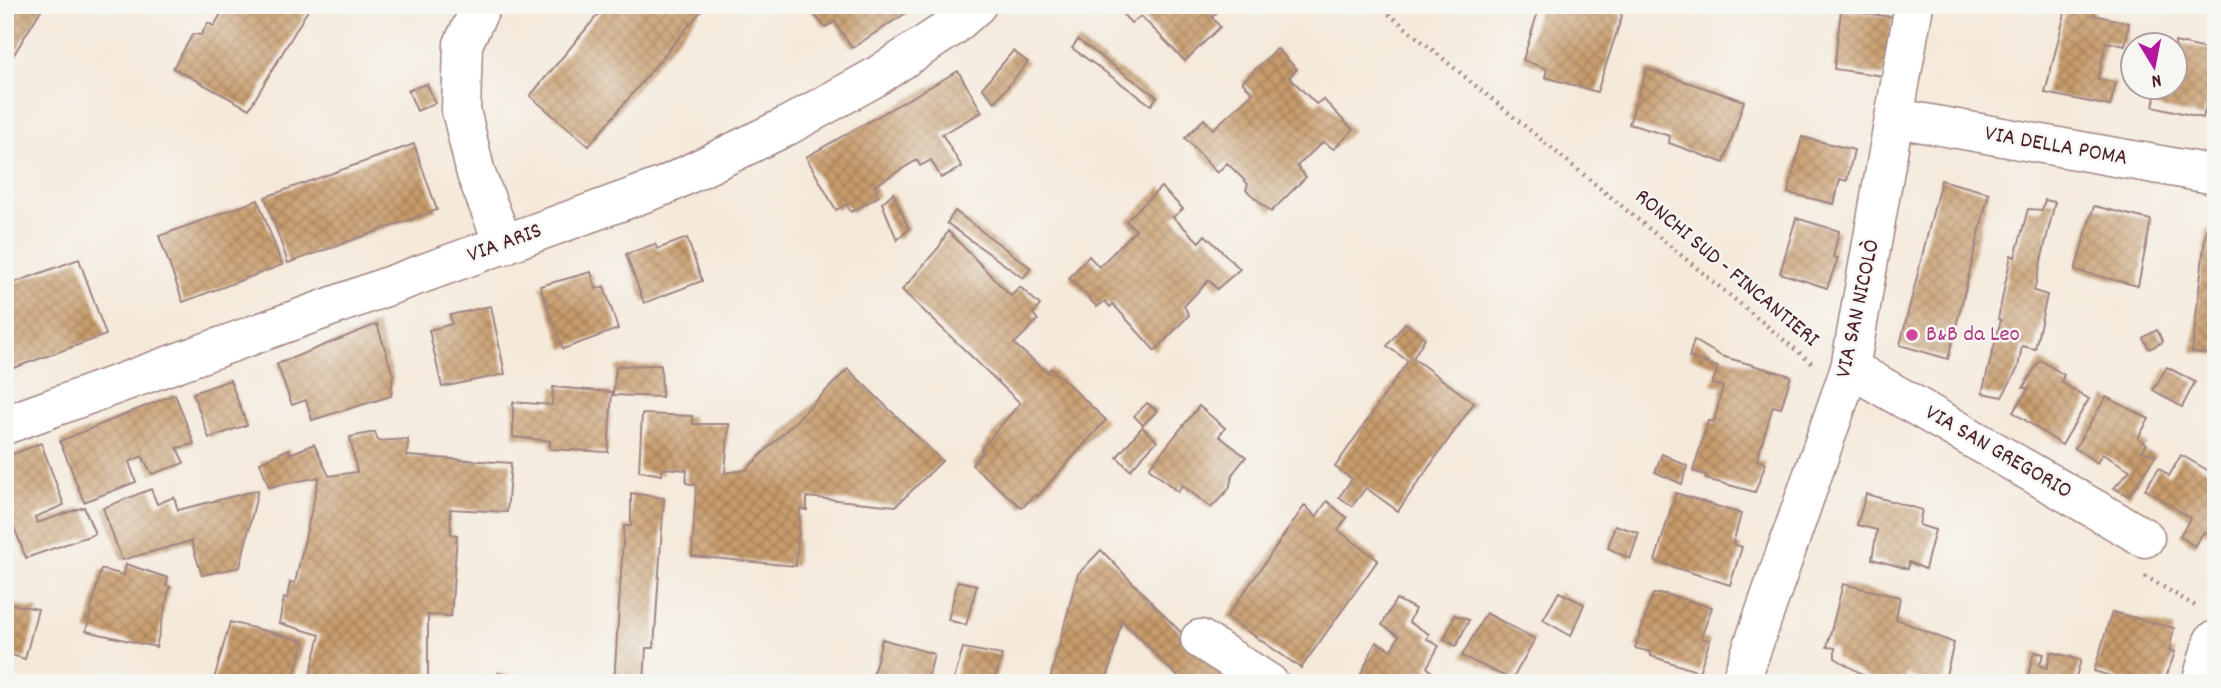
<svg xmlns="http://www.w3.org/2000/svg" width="2221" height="688" viewBox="0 0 2221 688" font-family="Dekko,sans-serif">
<defs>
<pattern id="building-cross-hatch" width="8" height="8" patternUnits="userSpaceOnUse" patternTransform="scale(1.75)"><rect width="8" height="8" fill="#c89c6c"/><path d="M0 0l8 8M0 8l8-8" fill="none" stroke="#a47f59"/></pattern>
</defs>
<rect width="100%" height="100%" fill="#f6f6f2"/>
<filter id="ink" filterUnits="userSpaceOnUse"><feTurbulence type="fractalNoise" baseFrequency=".0143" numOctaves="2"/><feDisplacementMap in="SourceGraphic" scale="14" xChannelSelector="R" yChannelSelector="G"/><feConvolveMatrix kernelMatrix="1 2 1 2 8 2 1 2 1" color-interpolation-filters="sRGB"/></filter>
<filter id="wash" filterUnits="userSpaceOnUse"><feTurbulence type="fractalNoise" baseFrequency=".00686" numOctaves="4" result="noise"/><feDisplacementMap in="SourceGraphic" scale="28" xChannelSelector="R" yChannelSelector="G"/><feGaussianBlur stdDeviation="1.57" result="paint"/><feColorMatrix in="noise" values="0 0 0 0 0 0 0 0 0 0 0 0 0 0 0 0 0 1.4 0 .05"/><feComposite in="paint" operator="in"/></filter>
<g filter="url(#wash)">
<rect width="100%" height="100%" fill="#f5e9da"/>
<g id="blocks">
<g fill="url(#building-cross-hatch)">
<path d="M5 5H44L5 69Z"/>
<path d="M226 5H311L249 109 173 68 193 34 201 35 208 23 214 26Z"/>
<path d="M606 5H706L589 146 530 96Z"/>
<path d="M823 5H906L909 11 852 48 835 22 825 27 812 12Z"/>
<path d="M1114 5H1225L1212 17 1220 27 1185 61 1141 16 1131 23Z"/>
<path d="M1540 5H1616L1622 16 1597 92 1545 77 1547 69 1523 60Z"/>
<path d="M2067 5H2095L2094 15 2129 23 2125 46 2106 42 2098 79 2116 83 2110 106 2045 93Z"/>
<path d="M1841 10 1893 17 1884 76 1834 69Z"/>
<path d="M1078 40 1157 97 1151 105 1072 48Z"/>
<path d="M2175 42 2216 51V82H2212L2203 118 2153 106 2157 88H2176Z"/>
<path d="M1277 49 1297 69 1289 77 1316 104 1323 99 1353 130 1334 149 1323 142 1297 166 1306 177 1271 212 1246 190 1248 184 1227 163 1217 173 1185 138 1204 119 1213 129 1253 93 1242 82Z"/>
<path d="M1013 51 1028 62 995 102 982 88Z"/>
<path d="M1647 69 1744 101 1724 163 1669 143 1670 136 1629 124Z"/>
<path d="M958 71 982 112 942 134 962 167 941 178 931 160 920 166 917 160 874 186 879 196 851 212 846 204 836 210 806 157Z"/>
<path d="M427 84 435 103 417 111 408 90Z"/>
<path d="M1802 137 1854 150 1847 181 1840 179 1834 204 1788 193Z"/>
<path d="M414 144 437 210 288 263 265 197Z"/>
<path d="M1941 180 1989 193 1948 359 1900 345Z"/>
<path d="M1161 187 1183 209 1173 217 1199 242 1205 235 1240 269 1217 289 1209 280 1184 306 1189 315 1155 351 1113 304 1110 307 1105 301 1097 307 1069 278 1089 256 1099 267 1136 230 1126 221Z"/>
<path d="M893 193 909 229 897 240 882 203Z"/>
<path d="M258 200 282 265 183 302 159 236Z"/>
<path d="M2045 200 2055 202 2034 291 2047 295 2035 349 2022 346 2018 368 2002 397 1982 393 2001 320 1998 319 2011 255 2015 257 2028 209 2042 210Z"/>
<path d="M2094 206 2151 220 2138 286 2075 270Z"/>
<path d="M955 211 1031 268 1023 278 947 223Z"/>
<path d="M1796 218 1839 231 1833 257 1838 258 1827 288 1780 273Z"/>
<path d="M2206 229 2216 230V355L2192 352Z"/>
<path d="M948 231 1011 296 1020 287 1040 305 1033 314 1038 320 1014 344 1048 373 1051 368 1106 420 1037 497 1035 495 1022 508 972 465 983 452 981 449 1020 403 902 290 939 247Z"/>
<path d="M687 238 702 281 644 303 626 254 655 244 657 249Z"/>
<path d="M79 259 106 335 5 371V286Z"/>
<path d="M591 272 596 289 604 286 618 329 563 349 540 286Z"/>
<path d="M491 306 505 374 442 387 429 330 452 324 450 315Z"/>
<path d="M1405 323 1425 338 1413 358 1474 403 1398 511 1366 488 1352 506 1339 497 1352 479 1335 467 1408 361 1387 346Z"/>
<path d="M377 324 393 375 391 396 312 420 306 400 292 405 277 364Z"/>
<path d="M2157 330 2163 342 2149 349 2143 338Z"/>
<path d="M1694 340 1721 356 1791 376 1781 408 1773 406 1757 460 1766 463 1755 492 1706 479V475L1693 471 1708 421H1714L1723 386 1712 384 1718 367 1689 357Z"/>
<path d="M2040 360 2064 375 2061 382 2089 399 2062 445 2013 412 2029 388H2023Z"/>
<path d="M661 365 662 397 613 395 616 366Z"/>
<path d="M2167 367 2195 382 2182 407 2153 390Z"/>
<path d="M848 369 942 461 896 506 807 497V510L800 509 796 566 692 556 696 485 686 483 687 470 663 468 662 475 639 471 642 414 692 416 693 424H729L725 473 746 470Z"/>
<path d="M230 380 247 425 209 438 193 393Z"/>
<path d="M553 387 612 392 608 452 550 449V441L513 437V402L552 405Z"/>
<path d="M175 394 194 444 177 448 184 463 152 474 142 456 129 462 136 482 84 502 60 441Z"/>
<path d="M2106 397 2149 419 2138 438 2147 444 2142 451 2156 455 2129 496 2114 488 2130 470 2102 454 2097 463 2075 448Z"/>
<path d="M1147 403 1157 411 1143 425 1134 416Z"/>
<path d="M1199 406 1225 428 1219 436 1246 457 1233 473 1229 489 1211 508 1182 485 1178 492 1149 468Z"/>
<path d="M1142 427 1157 441 1130 470 1117 457Z"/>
<path d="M375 432 378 441 408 439 407 456 511 463 507 512 450 509 451 534 457 535 451 616 428 615V679L437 683H308L320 635 279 623 284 598 287 599 290 582 295 583 319 477 269 487 260 462 289 449 290 454 314 444 329 476 357 472 350 437Z"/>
<path d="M41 443 64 505 35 517 37 523 84 507 95 534 26 558 5 504V457Z"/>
<path d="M1662 454 1687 466 1682 484 1655 472Z"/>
<path d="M2181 455 2216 475V539L2204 532 2194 546 2180 536 2190 518 2145 489 2159 468 2169 476Z"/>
<path d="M151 489 157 504 174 497 178 510 258 490 240 567 202 575 191 541 122 560 103 508Z"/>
<path d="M631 493 664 498 654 648H646L644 683H614L624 526H631Z"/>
<path d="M1676 493 1741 514 1733 544 1742 547 1730 585 1655 561Z"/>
<path d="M1866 494 1922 510 1919 525 1935 530 1925 569 1909 562 1908 569 1872 559 1877 530 1857 525Z"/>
<path d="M1327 501 1347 518 1338 530 1378 560 1301 668 1227 617 1305 505 1316 517Z"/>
<path d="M1615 525 1639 533 1630 559 1608 548Z"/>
<path d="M1101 550 1230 683H1184L1122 620 1106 683H1049L1078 574Z"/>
<path d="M126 564 168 578 166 586 170 587 156 647 86 631 101 569 124 575Z"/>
<path d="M958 581 977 585 966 625 948 620Z"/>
<path d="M1843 584 1900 597 1896 619 1954 643 1944 683H1927L1906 674 1904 683H1877L1835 658V648L1827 647Z"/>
<path d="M1559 592 1584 604 1571 636 1543 620Z"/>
<path d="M1653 594H1665L1712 607 1701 638 1710 640 1699 672 1651 656V652L1635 648Z"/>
<path d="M1396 599 1415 609 1409 622 1429 634 1427 639 1439 646 1427 667 1432 672 1427 683H1357L1376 642 1391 650 1399 636 1382 625Z"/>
<path d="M5 603 38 609 25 659 5 653Z"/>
<path d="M2112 612 2174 628 2169 650 2175 652 2164 683H2134L2094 671Z"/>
<path d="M1486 613 1535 639 1512 680 1462 656Z"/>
<path d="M1455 615 1469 620 1456 646 1444 639Z"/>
<path d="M230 622 304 641 292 683H213Z"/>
<path d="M882 639 934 654 927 683H871Z"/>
<path d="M963 648 1002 655 994 683H953Z"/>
<path d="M2034 652 2044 654 2039 665 2047 668 2051 652 2081 660 2074 683H2026Z"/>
<path d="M498 673 531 678V683H497Z"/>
</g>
</g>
</g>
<g filter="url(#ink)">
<use href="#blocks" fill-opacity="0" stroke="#a08482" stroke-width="2"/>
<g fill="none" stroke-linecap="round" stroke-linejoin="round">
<g stroke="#a08482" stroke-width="41">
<g id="minor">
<path d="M482 5 463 44 461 110 476 174 504 245"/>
<path d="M1896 118 2216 175"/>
<path d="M1850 368 2145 538"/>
<path d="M5 425 664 186 787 126 874 78 952 27 977 5"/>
<path d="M1200 639 1269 683"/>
<path d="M1740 683 1850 368 1914 5"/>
<path d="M2201 683 2213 641"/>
</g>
</g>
<g stroke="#a08482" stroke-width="4.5" stroke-dasharray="2 5" stroke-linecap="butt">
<path d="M1378 5 1813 364"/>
<path d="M2145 576 2197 607"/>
</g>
<use href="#minor" stroke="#fff" stroke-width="38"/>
</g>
</g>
<circle fill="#d1479c" stroke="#f6f6f2" stroke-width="2.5" cx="1912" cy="335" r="7"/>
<g text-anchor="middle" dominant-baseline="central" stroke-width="5" stroke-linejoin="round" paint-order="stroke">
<g font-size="23" fill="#4a1f2b" stroke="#f6f6f2">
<text transform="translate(2056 147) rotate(10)">VIA DELLA POMA</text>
<text transform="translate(505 244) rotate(-20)">VIA ARIS</text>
<text transform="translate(1726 269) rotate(40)">RONCHI SUD - FINCANTIERI</text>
<text transform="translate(1859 309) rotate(-78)">VIA SAN NICOLÒ</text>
<text transform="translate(1998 453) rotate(30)">VIA SAN GREGORIO</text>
</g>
<g font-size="23" fill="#b23c85" stroke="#f6f6f2" text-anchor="start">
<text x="1926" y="335">B&amp;B da Leo</text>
</g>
</g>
<rect width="2221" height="688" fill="none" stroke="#f6f6f2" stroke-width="28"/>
<g transform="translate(2154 66) rotate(170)"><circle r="33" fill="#f6f6f2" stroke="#b1a0a2" stroke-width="2"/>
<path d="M0-5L12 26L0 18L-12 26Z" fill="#b5179e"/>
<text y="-10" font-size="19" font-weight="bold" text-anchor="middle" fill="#4a1f2b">N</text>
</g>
</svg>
